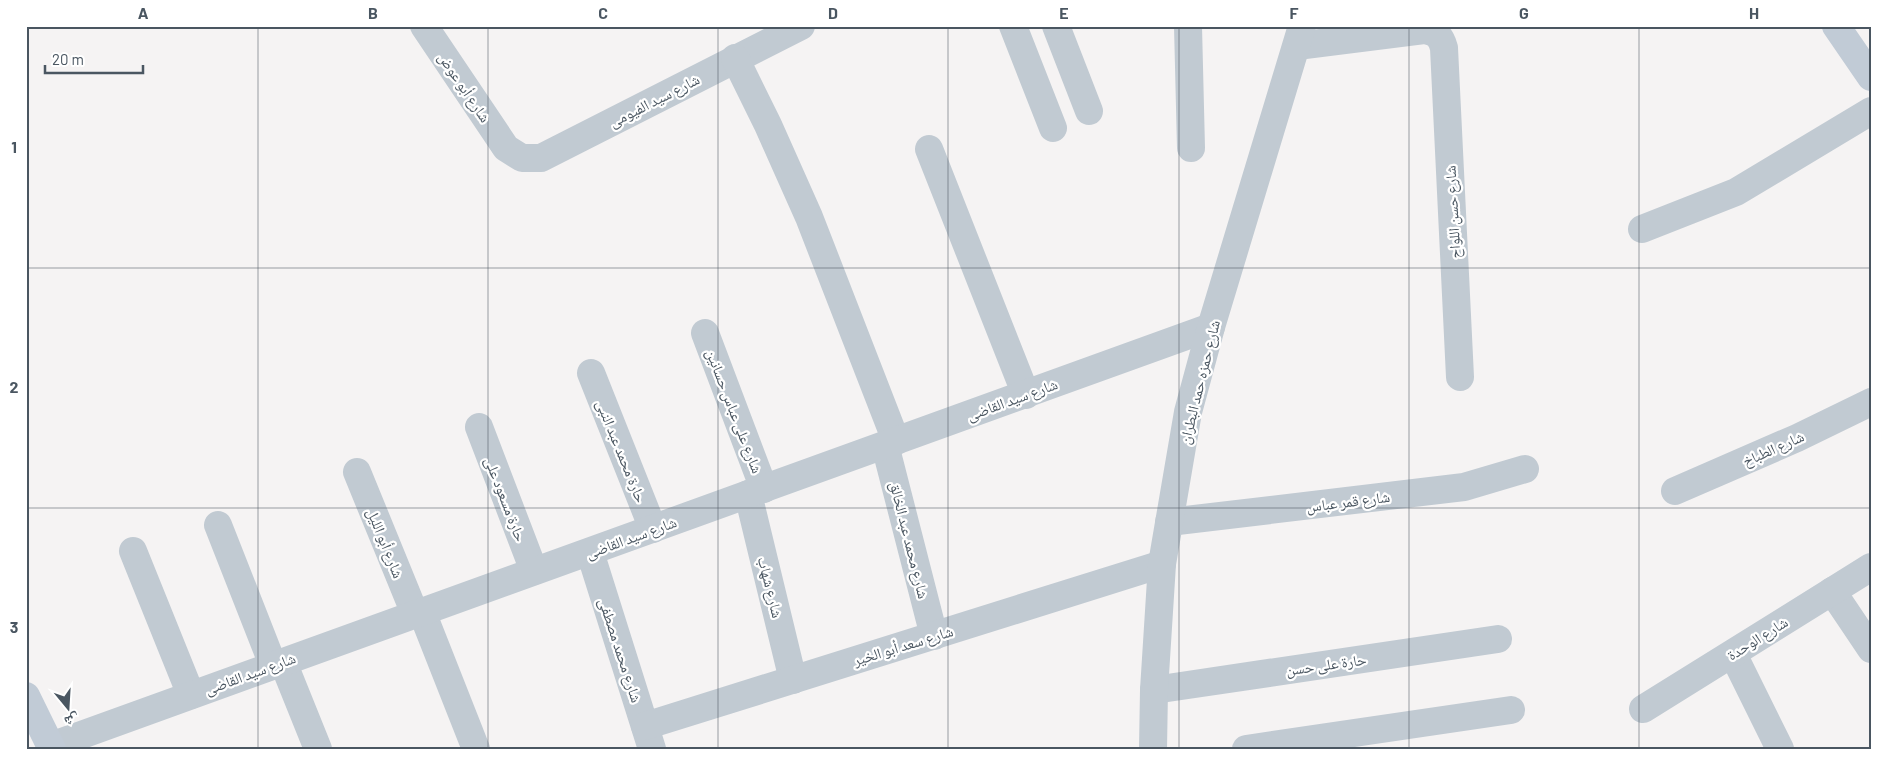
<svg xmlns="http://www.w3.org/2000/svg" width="1897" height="775" viewBox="0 0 1897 775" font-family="Barlow,'Noto Naskh Arabic',sans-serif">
<rect width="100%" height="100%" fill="#f5f3f3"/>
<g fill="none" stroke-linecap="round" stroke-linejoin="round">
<g stroke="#c1cad2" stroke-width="28">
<path d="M424 26 506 148 522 158H541L801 26"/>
<path d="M1013 26 1053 128"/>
<path d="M1056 26 1089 111"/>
<path d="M1188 26 1191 148"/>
<path d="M1297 46 1424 30C1436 32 1441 36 1444 48L1460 377"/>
<path d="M735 58 768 125 809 217 896 441"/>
<path d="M929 149 1026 395"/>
<path d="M1642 229 1736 192 1871 111"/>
<path d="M705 333 764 489"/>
<path d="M591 373 653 529"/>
<path d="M479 427 534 571"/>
<path d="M885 445 934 636"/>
<path d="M357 472 415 614"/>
<path d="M1675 491 1797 438 1871 402"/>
<path d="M748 494 793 680"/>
<path d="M1169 522 1464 487 1525 469"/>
<path d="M218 525 273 665"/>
<path d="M133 551 191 695"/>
<path d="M590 552 652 749"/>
<path d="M1832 591 1871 649"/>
<path d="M422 612 476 749"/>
<path d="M1733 654 1780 749"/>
<path d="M283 662 318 749"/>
<path d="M1154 690 1498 639"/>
<path d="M1643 709 1871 567"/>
<path d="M645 726 1162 564"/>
<path d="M51 746 1211 327"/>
<path d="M1153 749 1154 690 1162 564 1188 412 1211 327 1302 26"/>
<path d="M1246 749 1511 710"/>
</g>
<g stroke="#c1cbd6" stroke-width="28">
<path d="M1836 26 1871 77"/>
<path d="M26 696 52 749"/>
</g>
</g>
<path fill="none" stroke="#4a5661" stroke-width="1" stroke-opacity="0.55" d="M258 26V749M488 26V749M718 26V749M948 26V749M1179 26V749M1409 26V749M1639 26V749M26 268H1871M26 508H1871"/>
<g text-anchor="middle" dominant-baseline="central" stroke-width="4.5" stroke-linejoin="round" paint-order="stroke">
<g font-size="15" fill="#4a5661" stroke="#fff">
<text transform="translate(465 87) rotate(56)">شارع أبو عوض</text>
<text transform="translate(654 100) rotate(-27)">شارع سيد الفيومى</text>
<text transform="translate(1452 212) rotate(-93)">شارع حسن اللواح</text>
<text transform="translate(1199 382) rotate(-76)">شارع حمزه حمد البطران</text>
<text transform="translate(1012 399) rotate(-20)">شارع سيد القاضى</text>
<text transform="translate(735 411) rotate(69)">شارع على عباس حسانين</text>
<text transform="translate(1773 448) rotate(-24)">شارع الطباخ</text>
<text transform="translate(622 451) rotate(68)">حارة محمد عبد النبى</text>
<text transform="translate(506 499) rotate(69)">حارة مسعود على</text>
<text transform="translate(1348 501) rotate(-7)">شارع قمر عباس</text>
<text transform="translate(631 537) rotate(-20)">شارع سيد القاضى</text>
<text transform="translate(910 540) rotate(76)">شارع محمد عبد الخالق</text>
<text transform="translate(386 543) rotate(68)">شارع أبو الليل</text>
<text transform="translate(771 587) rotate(76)">شارع شهاب</text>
<text transform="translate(1757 638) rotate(-32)">شارع الوحدة</text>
<text transform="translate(903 645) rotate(-17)">شارع سعد أبو الخير</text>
<text transform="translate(621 650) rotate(72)">شارع محمد مصطفى</text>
<text transform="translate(1326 664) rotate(-8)">حارة على حسن</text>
<text transform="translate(250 673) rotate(-20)">شارع سيد القاضى</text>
</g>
</g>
<rect width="1897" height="775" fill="none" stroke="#ffffff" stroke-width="55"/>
<g transform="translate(68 708) rotate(162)" stroke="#ffffff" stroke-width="4" paint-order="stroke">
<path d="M0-4L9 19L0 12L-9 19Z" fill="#4a5661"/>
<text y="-8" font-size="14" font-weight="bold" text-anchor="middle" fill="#4a5661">ش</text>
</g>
<path d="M45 65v8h98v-8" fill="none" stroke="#4a5661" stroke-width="2.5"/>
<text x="52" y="65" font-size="15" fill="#4a5661" stroke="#ffffff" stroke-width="4" paint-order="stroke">20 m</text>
<rect x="28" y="28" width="1842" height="720" fill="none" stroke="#4a5661" stroke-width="2"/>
<g font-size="16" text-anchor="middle" font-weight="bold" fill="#4a5661">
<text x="143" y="19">A</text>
<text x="373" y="19">B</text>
<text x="603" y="19">C</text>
<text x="833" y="19">D</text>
<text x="1064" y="19">E</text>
<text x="1294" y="19">F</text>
<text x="1524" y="19">G</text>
<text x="1754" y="19">H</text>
<text x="14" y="153">1</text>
<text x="14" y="393">2</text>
<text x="14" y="633">3</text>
</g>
</svg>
